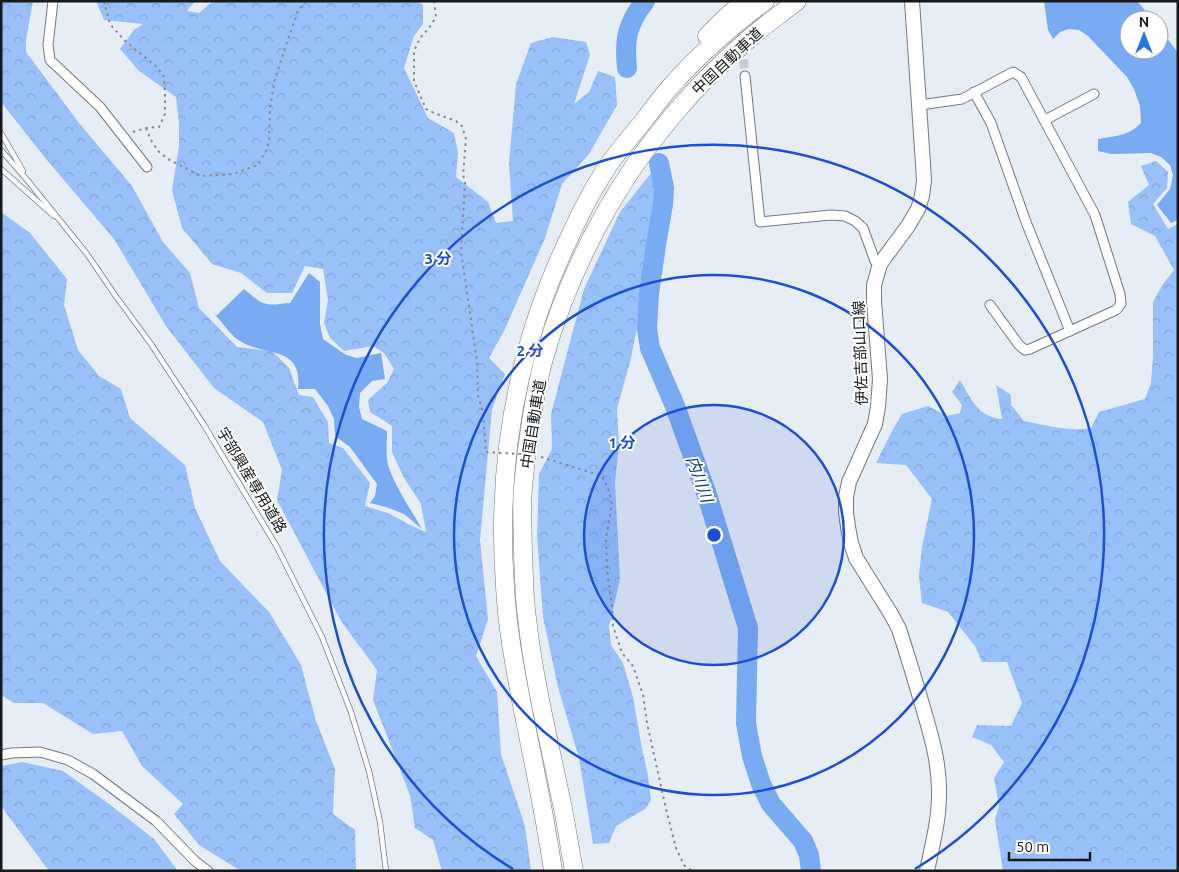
<svg xmlns="http://www.w3.org/2000/svg" width="1179" height="872" viewBox="0 0 1179 872" font-family="Ubuntu,'Noto Sans JP',sans-serif">
<defs>
<pattern id="forest-crowns" width="20" height="18" patternUnits="userSpaceOnUse" patternTransform="scale(1.25)"><rect width="20" height="18" fill="#98c1fa"/><path d="M2 6a3 3 0 1 1 6 0M12 15a3 3 0 1 1 6 0" fill="none" stroke="#82a5d6"/></pattern>
</defs>
<rect width="100%" height="100%" fill="#e7edf4"/>
<g fill="url(#forest-crowns)">
<path d="M1 1H33L26 40V52L79 123 132 186 163 242 190 273 199 308 237 347 272 351 289 368 299 395 313 397 328 422 329 443 343 448 370 483 365 506 388 513 412 526 426 532 421 504 403 476 392 452V426L370 412 368 400 387 383 394 369 384 353 373 346 344 351 330 338 324 323 328 300 323 269 305 266 292 293H267L241 273 212 264 182 228 172 190 179 146V123L176 97 139 71 120 49 134 30 143 24 104 20 96 1H195L187 11 199 13 213 1H417L423 5V24L414 36 404 68 428 118 454 133 458 153 456 177 488 202 496 223 513 221 509 163 516 84 531 43 553 37 586 42 590 55 574 104 589 92 598 71 615 77 617 105 589 154 562 184 545 238 504 331 489 358 505 374 492 409 480 540 488 619 476 656 497 692 501 754 525 826 531 871H442L433 840 415 828 410 795 373 700 377 670 341 621 277 500 282 470 263 422 214 388 166 326 114 239 46 159 1 102Z"/>
<path d="M1156 161 1168 172 1167 188 1153 204 1168 229 1178 224V871H1003L995 819 999 806 994 778 1004 762 991 745 972 737 977 725 1011 726 1022 703 1007 662H982L975 646 948 612 922 603 919 576 922 547 932 499 906 465 876 463 892 431 902 414 928 406 947 416 960 413 962 405 952 392 960 380C971 399 978 417 1002 419L996 385 1011 395V405L1024 421C1044 425 1070 432 1091 428L1099 412 1145 399 1151 383 1153 357V302L1163 284 1174 270 1155 236 1131 224 1128 202 1149 185 1141 166Z"/>
<path d="M652 172 659 185 655 219 639 319 630 362 617 409 619 444 615 483 620 579 609 627 611 645 623 663 633 697 641 743 648 776 651 800 645 809 616 826 609 843 593 844 579 758 558 687 543 617 537 536 539 474 552 449 551 414 584 289 620 212Z"/>
<path d="M1 212 30 233 67 279 64 305 78 350 99 376 121 389 130 418 185 465 195 508 220 561 269 612 301 665 316 721 335 769 333 814 355 830 356 871H241L199 845 174 814 183 804 142 766 122 731 93 734 43 703H14L1 695Z"/>
<path d="M22 762 63 771 109 804 154 839 178 871H49L1 806V766Z"/>
</g>
<g fill="#79abf2">
<path d="M1044 1H1137L1153 20H1129V50H1159V27L1178 53V220L1171 223 1157 205 1170 189 1173 175 1170 165 1161 157 1151 153 1111 154 1098 151V139C1115 136 1129 136 1141 123L1140 106 1134 89 1127 77 1088 36 1079 30 1069 29 1060 32 1053 39 1048 30Z"/>
<path d="M309 273 320 282V324L323 339 346 355 357 358 381 353 385 379 372 381 360 393 359 407 362 419 387 431C387 440 386 449 387 459 389 478 412 511 422 529L404 514 386 507 370 503 375 496 377 484 350 447 335 436 334 419 328 406 315 389H298C303 345 266 357 240 341 232 337 223 323 216 316L244 289C264 306 264 306 290 303Z"/>
</g>
<g fill="none" stroke-linecap="round" stroke-linejoin="round">
<g stroke="#79abf2" stroke-width="20">
<path d="M627 68C624 40 627 24 645 1"/>
<path d="M659 163 664 188 663 204 656 245 649 294 647 329 650 348 675 406 708 498 748 628 746 723 752 756 761 784 771 804 803 841 809 855 811 871"/>
</g>
<path stroke="#c8cdd3" stroke-width="9" stroke-dasharray="9 4.5" stroke-linecap="butt" d="M740 19 745 76"/>
<g stroke="#747980" stroke-width="6">
<g id="lane">
<path d="M1 133 23 171"/>
<path d="M1 150 28 181 87 254 115 295 151 344 204 425 277 547 322 637 351 712 369 771 380 822 386 871"/>
<path d="M1 169 54 216"/>
</g>
</g>
<g stroke="#747980" stroke-width="11">
<g id="street">
<path d="M53 1 48 45 50 60 100 107 147 167"/>
<path d="M745 76 760 222 831 215 845 216 855 221 863 228 875 261 880 264"/>
<path d="M974 92 991 123 1026 222 1070 331"/>
<path d="M920 105 962 99 1013 72 1021 77 1095 215 1120 294 1121 304 1116 310 1030 349 1025 350 1019 345 990 305"/>
<path d="M1045 120 1094 94"/>
<path d="M1 755 12 753 40 752 68 760 93 774 156 821 195 861 208 871"/>
</g>
</g>
<g stroke="#747980" stroke-width="16">
<path id="secondary" d="M912 1 923 164 924 181 922 196 918 209 908 226 880 264 874 285V301L880 379 878 407 875 424 849 482 846 497V512L848 527 851 543 856 558 891 614 899 629C906 651 913 673 919 694 929 728 940 761 939 795 939 821 932 846 927 871"/>
</g>
<g stroke="#747980" stroke-width="19">
<g id="highway">
<path d="M707 36 725 18 745 1"/>
<path d="M553 871C545 814 532 757 521 700 514 663 507 625 505 586 496 463 516 348 570 236 580 214 591 192 604 172 615 154 629 139 642 123 652 110 661 97 672 85 699 54 732 26 765 1"/>
<path d="M574 871C570 850 567 829 563 809 550 745 534 682 527 618 524 597 524 576 523 555 523 533 521 510 523 487 527 444 533 400 544 358 571 265 618 177 682 105 703 80 727 58 751 37 766 24 782 13 797 1"/>
</g>
</g>
<g stroke="#888c91" stroke-width="2" stroke-dasharray="2.5 4" stroke-linecap="butt">
<path d="M104 1 110 24 124 40 158 68 164 77 165 94V114L159 127 146 128 133 132"/>
<path d="M434 1 436 17 429 28 420 38 414 51V81L426 109 434 113 456 121 462 126 466 139 463 175 465 182 461 251 477 361 478 396 483 413 486 452"/>
<path d="M146 128 151 140 158 151 168 159 201 176 233 174 258 165 266 151 269 141 270 107 275 79 289 36 298 11 306 1"/>
<path d="M541 457 602 476 609 491 612 504 606 538 607 569 612 606 613 626 622 653 633 666 643 695 647 723 666 809 676 848 684 865 692 871"/>
</g>
<use href="#lane" stroke="#fff" stroke-width="4.5"/>
<use href="#street" stroke="#fff" stroke-width="9"/>
<use href="#secondary" stroke="#fff" stroke-width="14"/>
<use href="#highway" stroke="#fff" stroke-width="18"/>
<path stroke="#888c91" stroke-width="2" stroke-dasharray="2.5 4" stroke-linecap="butt" d="M486 452 536 455"/>
</g>
<circle cx="714" cy="535" r="130" fill="#1d4ed8" fill-opacity=".12"/>
<g fill="none" stroke="#1d4ed8" stroke-width="2.5">
<circle cx="714" cy="535" r="130"/>
<circle cx="714" cy="535" r="260"/>
<path d="M513 869A390 390 0 1 1 915 869"/>
</g>
<g text-anchor="middle" dominant-baseline="central" stroke-width="4" stroke-linejoin="round" paint-order="stroke">
<g font-size="15" fill="#17191b" stroke="#fff">
<text transform="translate(727 61) rotate(-43)">中国自動車道</text>
<text transform="translate(860 353) rotate(-92)">伊佐吉部山口線</text>
<text transform="translate(533 424) rotate(-81)">中国自動車道</text>
<text transform="translate(252 480) rotate(59)">宇部興産専用道路</text>
</g>
<g font-size="16" font-style="italic" fill="#033674" stroke="#fff">
<text transform="translate(700 479) rotate(70)">内川川</text>
</g>
</g>
<circle cx="714" cy="535" r="8" fill="#1d4ed8" stroke="#fff" stroke-width="2.5"/>
<g font-size="15" text-anchor="middle" font-weight="bold" fill="#1d4ed8" stroke="#fff" stroke-width="4" stroke-linejoin="round" paint-order="stroke">
<text x="438" y="264">3 分</text>
<text x="530" y="356">2 分</text>
<text x="622" y="448">1 分</text>
</g>
<rect width="1179" height="872" fill="none" stroke="#17191b" stroke-width="5"/>
<g transform="translate(1144 35)"><circle r="24" fill="#ffffff" stroke="#a2a3a4"/>
<path d="M0-4L9 19L0 12L-9 19Z" fill="#2276e0"/>
<text y="-8" font-size="14" font-weight="bold" text-anchor="middle" fill="#17191b">N</text>
</g>
<path d="M1009 852v8h81v-8" fill="none" stroke="#17191b" stroke-width="2.5"/>
<text x="1016" y="852" font-size="15" fill="#17191b" stroke="#ffffff" stroke-width="4" paint-order="stroke">50 m</text>
</svg>
